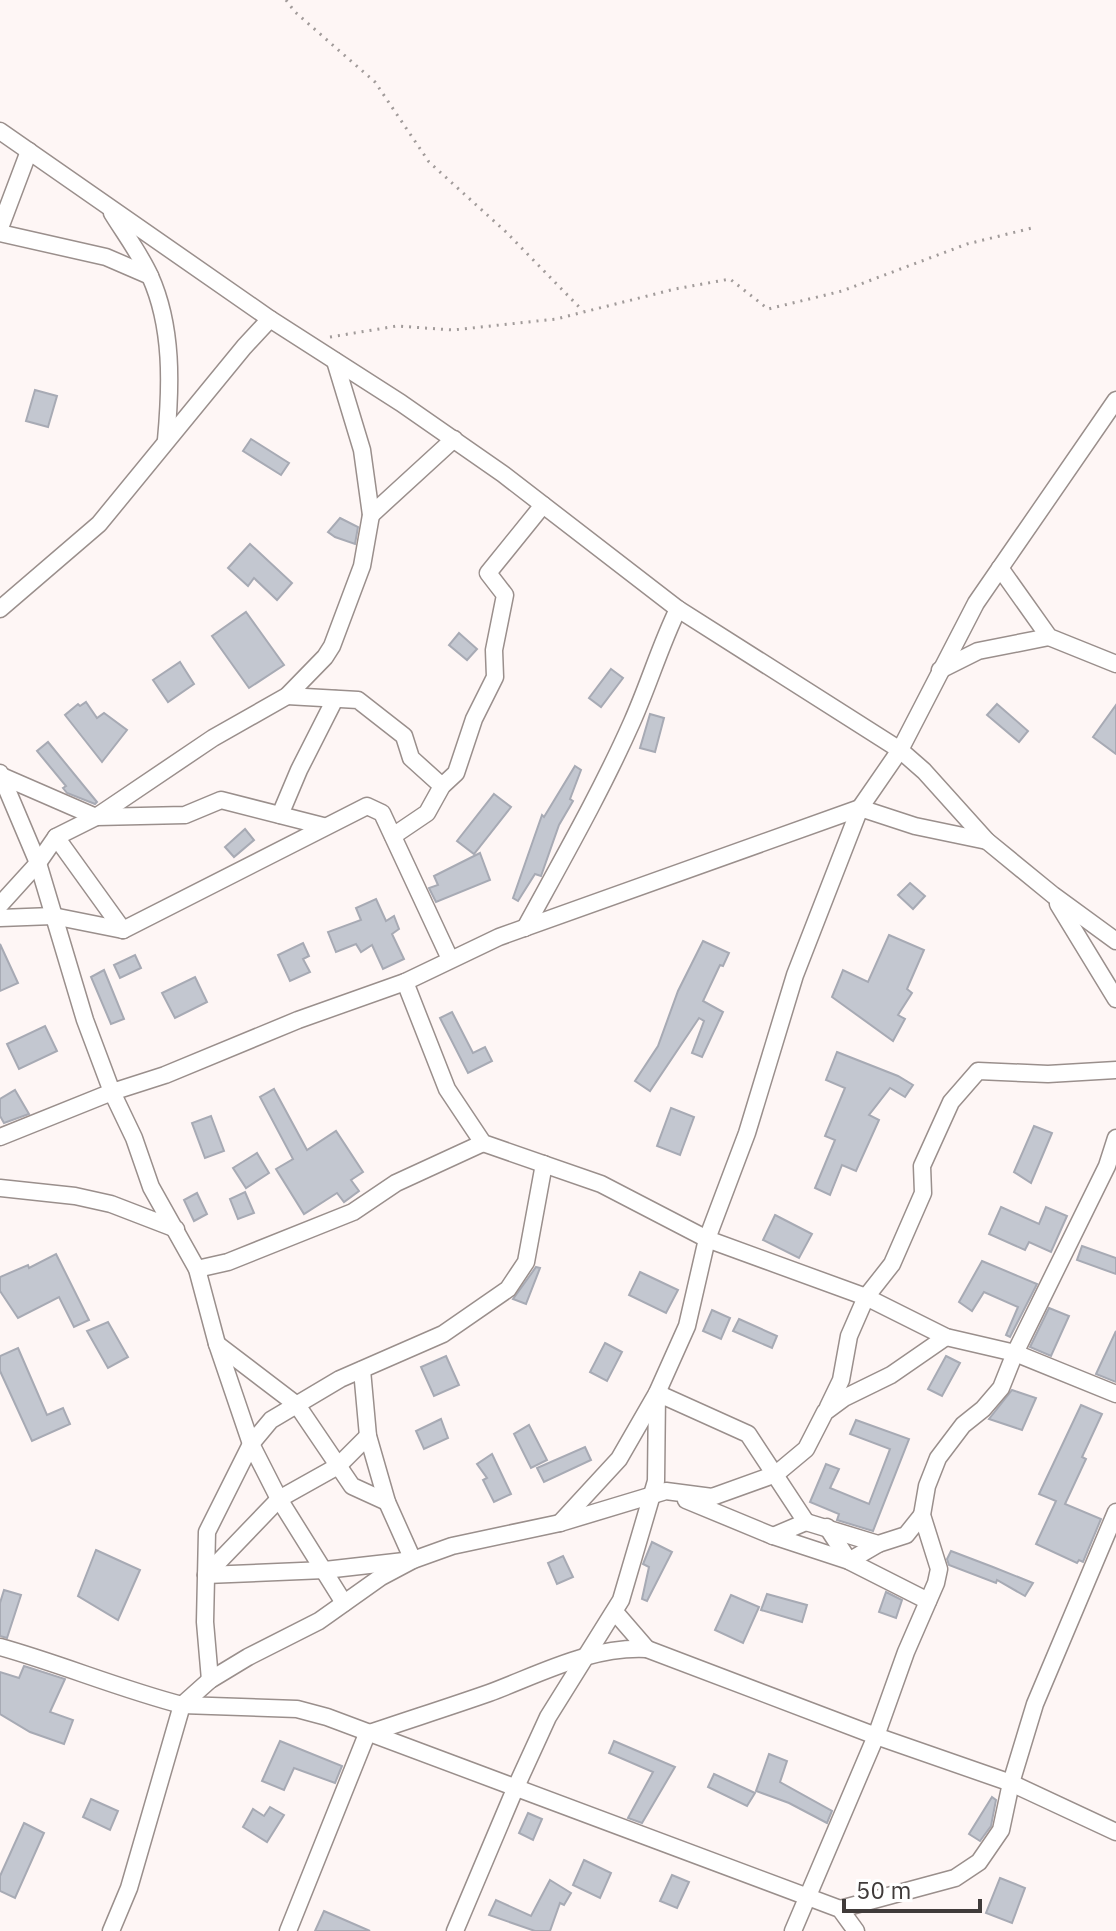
<svg xmlns="http://www.w3.org/2000/svg" width="1116" height="1931" viewBox="0 0 1116 1931" font-family="'IBM Plex Sans',sans-serif">
<rect width="100%" height="100%" fill="#fef6f5"/>
<g fill="#c3c7d0" stroke="#a7aab4" stroke-width="2">
<path d="M35 390 57 396 48 427 26 421Z"/>
<path d="M251 439 289 463 281 475 243 451Z"/>
<path d="M340 518 358 527 355 544 335 537 328 532Z"/>
<path d="M250 544 292 583 277 600 254 578 248 586 228 568Z"/>
<path d="M246 612 284 665 249 688 212 636Z"/>
<path d="M459 633 477 649 467 660 449 645Z"/>
<path d="M180 662 194 684 168 702 153 680Z"/>
<path d="M611 669 623 678 601 707 589 698Z"/>
<path d="M86 702 97 718 104 713 127 730 102 762 65 715 78 704 80 706Z"/>
<path d="M997 704 1028 731 1019 742 987 715Z"/>
<path d="M1116 705V754L1093 737Z"/>
<path d="M650 714 664 718 655 752 640 748Z"/>
<path d="M48 742 97 802 95 804 67 793 63 788 66 786 37 751Z"/>
<path d="M575 766 581 770 570 799 573 801 559 825 541 876 535 874 518 901 513 898 542 815 544 817Z"/>
<path d="M494 794 511 807 474 854 457 841Z"/>
<path d="M245 829 254 840 234 857 225 847Z"/>
<path d="M480 853 490 880 436 902 429 888 438 885 434 876Z"/>
<path d="M910 883 925 896 913 909 898 895Z"/>
<path d="M376 899 386 921 394 916 399 929 392 934 404 959 383 969 372 945 361 952 356 944 336 952 328 932 361 920 356 908Z"/>
<path d="M889 935 924 950 907 989 912 993 898 1015 905 1019 893 1041 832 997 843 970 868 982Z"/>
<path d="M703 941 729 953 723 966 720 965 703 1001 723 1012 702 1057 692 1053 704 1021 699 1018 650 1091 635 1081 658 1046 678 991Z"/>
<path d="M303 943 309 956 303 959 310 972 290 981 278 955Z"/>
<path d="M0 944 18 983 0 991Z"/>
<path d="M135 955 141 968 120 978 114 965Z"/>
<path d="M104 970 124 1019 111 1024 91 977Z"/>
<path d="M195 977 207 1002 175 1018 162 993Z"/>
<path d="M452 1012 473 1053 485 1047 492 1061 468 1073 440 1018Z"/>
<path d="M45 1026 57 1051 19 1069 7 1044Z"/>
<path d="M837 1052 898 1076 913 1085 905 1097 890 1088 869 1115 879 1120 856 1171 842 1165 830 1195 815 1188 835 1140 825 1136 845 1088 826 1080Z"/>
<path d="M274 1089 307 1150 336 1131 363 1172 351 1180 359 1191 344 1202 337 1193 304 1214 276 1169 293 1159 260 1097Z"/>
<path d="M15 1090 29 1114 4 1123 0 1116V1099Z"/>
<path d="M671 1108 694 1117 680 1155 657 1146Z"/>
<path d="M211 1116 224 1151 205 1158 192 1123Z"/>
<path d="M1034 1126 1052 1133 1031 1183 1014 1172Z"/>
<path d="M257 1153 269 1173 246 1188 233 1168Z"/>
<path d="M245 1192 254 1213 238 1219 230 1199Z"/>
<path d="M197 1193 207 1214 194 1221 184 1200Z"/>
<path d="M1001 1207 1039 1224 1046 1207 1067 1216 1051 1252 1029 1242 1025 1250 989 1234Z"/>
<path d="M775 1215 812 1234 799 1258 763 1240Z"/>
<path d="M1082 1246 1116 1258V1274L1077 1260Z"/>
<path d="M56 1254 89 1320 74 1327 59 1297 18 1318 0 1291V1277L28 1265 29 1268Z"/>
<path d="M982 1261 1037 1284 1010 1337 1006 1335 1018 1307 984 1292 972 1311 959 1302Z"/>
<path d="M536 1267 540 1268 526 1304 513 1299Z"/>
<path d="M640 1272 678 1290 666 1313 629 1295Z"/>
<path d="M1049 1308 1069 1316 1051 1356 1030 1347Z"/>
<path d="M712 1310 730 1318 721 1339 703 1331Z"/>
<path d="M739 1319 777 1336 772 1348 733 1331Z"/>
<path d="M108 1322 128 1357 108 1368 87 1331Z"/>
<path d="M1116 1331V1382L1096 1374Z"/>
<path d="M605 1343 622 1352 607 1381 590 1372Z"/>
<path d="M18 1348 47 1415 63 1408 70 1424 32 1441 0 1371V1356Z"/>
<path d="M446 1356 459 1385 434 1396 421 1367Z"/>
<path d="M946 1356 960 1363 942 1396 928 1389Z"/>
<path d="M1012 1390 1036 1398 1022 1430 989 1419Z"/>
<path d="M1081 1405 1102 1414 1082 1457 1086 1459 1065 1504 1101 1519 1083 1562 1079 1560 1077 1563 1036 1544 1056 1501 1039 1494Z"/>
<path d="M441 1419 448 1438 424 1449 416 1431Z"/>
<path d="M856 1420 909 1439 873 1531 837 1520 839 1514 810 1502 826 1464 839 1469 830 1488 869 1504 890 1449 850 1434Z"/>
<path d="M529 1425 547 1460 531 1468 514 1434Z"/>
<path d="M585 1447 591 1460 544 1482 537 1468Z"/>
<path d="M492 1454 511 1494 494 1502 483 1480 487 1478 477 1464Z"/>
<path d="M652 1542 672 1552 647 1601 642 1599 649 1567 643 1564Z"/>
<path d="M96 1550 140 1570 118 1620 78 1596Z"/>
<path d="M951 1551 993 1567 1033 1583 1025 1596 997 1580 996 1583 949 1565 947 1559Z"/>
<path d="M563 1556 573 1577 557 1584 548 1563Z"/>
<path d="M4 1590 21 1595 7 1638 0 1636V1603Z"/>
<path d="M886 1592 902 1600 896 1618 879 1612Z"/>
<path d="M767 1594 807 1605 802 1622 761 1610Z"/>
<path d="M731 1595 759 1607 743 1643 715 1630Z"/>
<path d="M24 1666 65 1679 50 1712 73 1720 64 1744 30 1732 0 1714V1672L19 1678Z"/>
<path d="M280 1741 342 1766 335 1783 294 1768 284 1790 262 1781Z"/>
<path d="M614 1741 675 1767 642 1823 628 1818 653 1772 609 1753Z"/>
<path d="M769 1754 787 1761 780 1782 832 1811 827 1823 789 1803 756 1791Z"/>
<path d="M714 1774 755 1793 747 1806 708 1787Z"/>
<path d="M992 1797 996 1800 991 1826 980 1841 969 1834Z"/>
<path d="M91 1799 118 1811 110 1830 83 1817Z"/>
<path d="M270 1807 284 1815 267 1842 243 1827 253 1809 264 1816Z"/>
<path d="M528 1813 542 1819 533 1840 519 1833Z"/>
<path d="M24 1823 44 1833 15 1898 0 1891V1876Z"/>
<path d="M584 1860 611 1873 600 1898 573 1885Z"/>
<path d="M672 1875 689 1882 677 1908 660 1901Z"/>
<path d="M1000 1878 1025 1888 1012 1923 986 1913Z"/>
<path d="M550 1880 571 1893 564 1905 560 1903 550 1931H535L489 1915 496 1900 531 1916Z"/>
<path d="M324 1911 370 1931H315Z"/>
</g>
<g fill="none" stroke-linecap="round" stroke-linejoin="round">
<g stroke="#9a8f8c" stroke-width="19">
<g id="minor">
<path d="M0 131 270 319 401 403 503 474 678 609 900 750 924 771 987 841 1053 895 1116 941"/>
<path d="M112 213C125 234 140 254 150 276 173 327 171 386 166 440"/>
<path d="M0 228 29 151"/>
<path d="M0 233 106 257 150 276"/>
<path d="M371 515 454 439"/>
<path d="M1000 568 1049 637 1116 664"/>
<path d="M0 609 99 524 244 347 270 319"/>
<path d="M940 670 978 651 1049 637"/>
<path d="M287 696 358 700 404 736 411 758 442 786"/>
<path d="M0 773 38 863 85 1020 112 1092 134 1138 151 1187 197 1269 217 1344 251 1444 279 1499 344 1603"/>
<path d="M4 777 96 817 185 815 221 800 323 826"/>
<path d="M280 815 299 770 335 699"/>
<path d="M393 836 427 813 442 786 456 773 474 719 495 677 494 650 505 595 488 573 543 505"/>
<path d="M56 837 123 930"/>
<path d="M1058 904 1116 999"/>
<path d="M0 905 38 863 56 837 96 817 213 738 287 696 325 657 332 646 362 566 371 515 362 450 335 361"/>
<path d="M0 918 53 916 123 930 367 806 382 813 450 959"/>
<path d="M525 928C562 860 601 792 632 722 649 684 660 646 678 609"/>
<path d="M405 982 447 1089 483 1143 601 1184 707 1239 866 1297 946 1337 1015 1353 1116 1394"/>
<path d="M0 1137 112 1092 165 1075 298 1020 405 982 499 937 860 808 915 826 987 841"/>
<path d="M0 1188 75 1196 111 1204 176 1229"/>
<path d="M197 1269 228 1262 353 1212 396 1183 483 1143"/>
<path d="M217 1344 297 1405 352 1486 387 1502"/>
<path d="M828 1407 841 1380 849 1336 866 1297 892 1264 923 1193 922 1166 951 1102 978 1071 1048 1074 1116 1070"/>
<path d="M686 1500 773 1536 849 1561 928 1601"/>
<path d="M560 1523 619 1459 657 1393 687 1326 707 1239 747 1133 795 975 860 808 900 750 976 603 1116 400"/>
<path d="M827 1527 849 1561 878 1544"/>
<path d="M773 1536 806 1522 878 1544 906 1535 922 1515"/>
<path d="M206 1575 325 1570 413 1560 387 1502 368 1436 362 1370"/>
<path d="M206 1575 279 1499 338 1466 368 1436"/>
<path d="M615 1612 647 1649"/>
<path d="M0 1647C61 1664 120 1689 182 1705L210 1680 248 1657 319 1621 381 1577 413 1560 452 1546 560 1523 666 1491 712 1497 776 1474 806 1449 825 1412 844 1398 891 1375 946 1337"/>
<path d="M210 1680 205 1622 207 1532 251 1444 271 1420 340 1379 443 1334 508 1289 526 1262 544 1164"/>
<path d="M840 1909 955 1878 979 1862 1001 1830 1011 1783 1035 1704 1116 1512"/>
<path d="M111 1931 129 1888 182 1705 297 1709 327 1717 840 1909 856 1931"/>
<path d="M288 1931 367 1734C408 1720 449 1707 489 1693 540 1674 591 1646 647 1649L876 1736 1011 1783 1116 1832"/>
<path d="M455 1931 515 1789 548 1717 621 1600 656 1481 657 1393 748 1434 806 1522"/>
<path d="M793 1931 876 1736 906 1652 936 1583 939 1569 922 1515 927 1486 938 1458 963 1425 983 1409 1001 1388 1015 1353 1107 1166 1116 1138"/>
</g>
</g>
<g stroke="#a19b9a" stroke-width="3" stroke-dasharray="2 6" stroke-linecap="butt">
<path d="M286 0 295 12 375 82 429 162 506 232 583 311"/>
<path d="M330 337 397 326 453 330 556 319 675 289 730 279 768 309 842 291 967 244 1032 228"/>
</g>
<use href="#minor" stroke="#fff" stroke-width="16"/>
</g>
<path d="M844 1899v12h136v-12" fill="none" stroke="#403b3a" stroke-width="4"/>
<text x="856" y="1899" font-size="24" fill="#403b3a" stroke="#ffffff" stroke-width="6" paint-order="stroke">50 m</text>
</svg>
